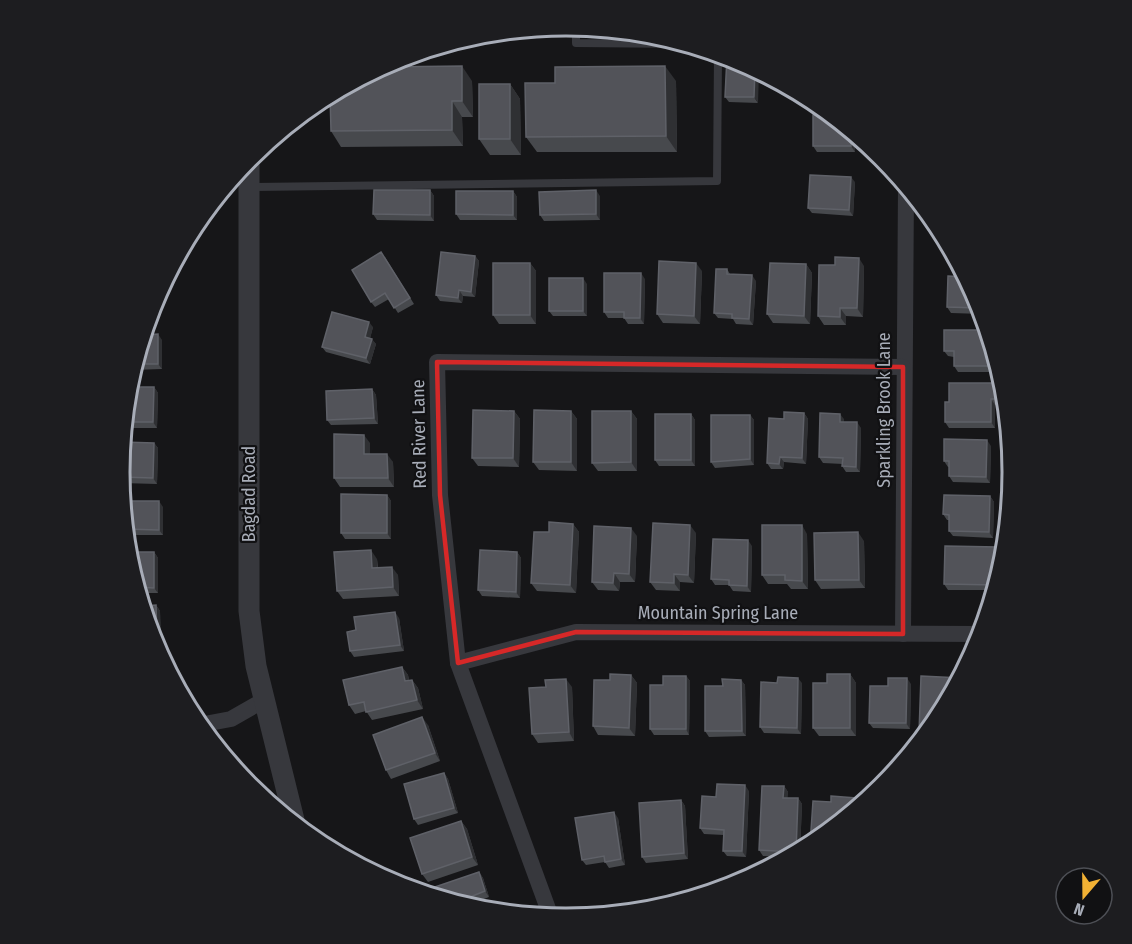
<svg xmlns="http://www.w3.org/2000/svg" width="1132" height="944" viewBox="0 0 1132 944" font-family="'Fira Sans Condensed',sans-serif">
<rect width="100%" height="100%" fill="#161618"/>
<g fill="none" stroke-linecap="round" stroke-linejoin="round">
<g stroke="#37383d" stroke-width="8">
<path d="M576 26V43L687 44"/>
<path d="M250 187 717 181 718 54"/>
</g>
<g stroke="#37383d" stroke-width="16">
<path d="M903 634 906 186"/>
<path d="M458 663 576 632 981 634"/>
<path d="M199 725 231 719 266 699"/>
<path d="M551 917 458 663 440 495 437 362 903 367"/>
</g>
<path stroke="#37383d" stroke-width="21" d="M249 158V611L256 666 295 824"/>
</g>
<g fill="#47494d">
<path d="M727 56 758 103 729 102 725 97Z"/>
<path d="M472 81 473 117H462L463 146 341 147 331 131Z"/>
<path d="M676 81 677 152H537L526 137Z"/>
<path d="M510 84 520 99 521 155H490L479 139Z"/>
<path d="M798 92 813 100H802L798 94Z"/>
<path d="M832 115 855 134V152H817L813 146Z"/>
<path d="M855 182 853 216 812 213 808 208Z"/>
<path d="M430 190 434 196V221L377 220 373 214Z"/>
<path d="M513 191 517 197V220H460L456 214Z"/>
<path d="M600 196V220L544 221 540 215Z"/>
<path d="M475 256 479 261 475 297 463 296 462 303 440 301 436 295Z"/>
<path d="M385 257 414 304 398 313 389 299 375 307 371 302Z"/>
<path d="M530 263 536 271V324H499L493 315Z"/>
<path d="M806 264 812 273 810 324 773 323 767 314Z"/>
<path d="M835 265 864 266 863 317 846 316V325H824L818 316Z"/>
<path d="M727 269 730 274 756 281 753 325 736 324 733 319 718 318 714 313Z"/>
<path d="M702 271 700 324 663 323 657 314Z"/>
<path d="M645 279 644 324H628L624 318H608L604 312Z"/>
<path d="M165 280 166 282V292H159V320H148L154 301Z"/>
<path d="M587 284V316H553L549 311Z"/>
<path d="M979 301 982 314 951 313 947 307Z"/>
<path d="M373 327 370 338 376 344 370 364 326 352 322 347Z"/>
<path d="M987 330 992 345V349H993L1000 372H958L954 366V357L948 356 944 351Z"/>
<path d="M143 335 162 340V369L133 370Z"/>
<path d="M128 387H154L158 393 157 428H124Z"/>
<path d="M372 389 376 395 378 424 331 425 327 420Z"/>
<path d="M999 389V405H995V428H949L945 422 949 402Z"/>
<path d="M514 411 520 419 519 467 478 466 472 458Z"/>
<path d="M571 411 577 419V471L539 470 533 462Z"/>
<path d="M631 411 637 419V471H598L592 463Z"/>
<path d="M804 413 808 419 806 464 784 462 783 469H771L767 463 784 419Z"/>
<path d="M691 414 695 420V466H659L655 460Z"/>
<path d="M750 415 754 420V465L715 468 711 462Z"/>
<path d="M844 419V422L861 428 860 472H846L842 466 843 464 823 463 819 457Z"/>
<path d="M154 443 158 448 157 484 121 483 120 472Z"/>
<path d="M370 443V454L393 462 394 487H340L334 478Z"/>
<path d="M991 446 990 483 953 482 949 476V467H948L944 461Z"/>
<path d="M387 495 391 501V539H345L341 533Z"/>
<path d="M990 496 994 502 993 538 953 536 949 531V520H947L943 514Z"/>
<path d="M122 501 163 507V535H126Z"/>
<path d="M573 524 579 532 576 593 537 591 531 583 549 532Z"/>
<path d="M696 533 694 583 680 582V591L656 590 650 582Z"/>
<path d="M807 534 808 589H791L787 584H768L762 575Z"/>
<path d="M637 536 635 582H620L619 591 598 590 592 582Z"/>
<path d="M864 541 865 588 821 589 815 580Z"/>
<path d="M752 546 751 592 733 591 729 585H715L711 579Z"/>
<path d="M998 547 1002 552V567L994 590H948L944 584Z"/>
<path d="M154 552 158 558V593H138L128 559Z"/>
<path d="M517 552 521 558 520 598 482 596 478 590Z"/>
<path d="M377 559 378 567 398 575 399 596 343 599 337 591Z"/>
<path d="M156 605 160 611 161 649H157L153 643Z"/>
<path d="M399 618 404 651 354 657 350 651 356 630Z"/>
<path d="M402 667 408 675 409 680H412L418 688 423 709 372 720 366 711 355 714 349 705Z"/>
<path d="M850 674 856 683V736H819L813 728Z"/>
<path d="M631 675 637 683 635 736 598 735 593 726 610 680Z"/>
<path d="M686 676 690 681 689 735H654L650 729Z"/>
<path d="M741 680 745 685 746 736 709 737 705 731 723 686Z"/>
<path d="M777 683H802L801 734 764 733 760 727Z"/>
<path d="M911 684 910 729 873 728 869 723Z"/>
<path d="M572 687 574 741 538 743 532 734Z"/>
<path d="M937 720 922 738 919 733Z"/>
<path d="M428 725 440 761 391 779 386 770Z"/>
<path d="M444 773 448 779 458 813 418 825 414 819Z"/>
<path d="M784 786 788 792 787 798H798L802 804 800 851 789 857 763 856 759 850Z"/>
<path d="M749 791 746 857 727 856 723 851 724 835 704 834 700 828 716 797Z"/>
<path d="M681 800 685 806 688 859 646 863 642 857Z"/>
<path d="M618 818 625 865 609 868 605 862 586 865 582 860Z"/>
<path d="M461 821 467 829 478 865 428 882 422 874Z"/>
<path d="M479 872 483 878 489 897 474 903 476 909 427 894Z"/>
</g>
<g fill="#2f3033">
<path d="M462 66 472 81 473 117 462 101Z"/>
<path d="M665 66 676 81 677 152 666 136Z"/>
<path d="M755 69 759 71 758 103 754 97Z"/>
<path d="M510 84 520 99 521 155 510 139Z"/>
<path d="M452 101 462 117 463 146 452 130Z"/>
<path d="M851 131 855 134V152L851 146Z"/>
<path d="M851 177 855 182 853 216 849 210Z"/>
<path d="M430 190 434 196V221L430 215Z"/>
<path d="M596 190 600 196V220L596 214Z"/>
<path d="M513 191 517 197V220L513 215Z"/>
<path d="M475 256 479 261 475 297 471 292Z"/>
<path d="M859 258 864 266 863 317 857 308Z"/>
<path d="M530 263 536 271V324L530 315Z"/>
<path d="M696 263 702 271 700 324 694 316Z"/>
<path d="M806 264 812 273 810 324 804 316Z"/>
<path d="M641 273 645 279 644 324 640 318Z"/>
<path d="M752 275 756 281 753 325 749 319Z"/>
<path d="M583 278 587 284V316L583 311Z"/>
<path d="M165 280 166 282V292L162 287Z"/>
<path d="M459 290 463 296 462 303 458 298Z"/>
<path d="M159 292V320L155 314V299Z"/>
<path d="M840 308 846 316V325L840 317Z"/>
<path d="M369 322 373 327 369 343 365 337Z"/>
<path d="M988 332 992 345V355L988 349Z"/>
<path d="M158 334 162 340V369L158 364Z"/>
<path d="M372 339 376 344 370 364 366 358Z"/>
<path d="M995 383 999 389V405L995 399Z"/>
<path d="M154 387 158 393 157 428 153 422Z"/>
<path d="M372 389 376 395 378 424 374 418Z"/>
<path d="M991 399 995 405V428L991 422Z"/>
<path d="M514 411 520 419 519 467 513 458Z"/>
<path d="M571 411 577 419V471L571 462Z"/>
<path d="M631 411 637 419V471L631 462Z"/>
<path d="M804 413 808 419 806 464 802 458Z"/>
<path d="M691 414 695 420V466L691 460Z"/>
<path d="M840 414 844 419V427L840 422Z"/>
<path d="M750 415 754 420V465L750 459Z"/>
<path d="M857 422 861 428 860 472 856 467Z"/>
<path d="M364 435 370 443V462L364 454Z"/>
<path d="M987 440 991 446 990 483 986 477Z"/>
<path d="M154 443 158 448 157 484 153 478Z"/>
<path d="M387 454 393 462 394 487 388 478Z"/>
<path d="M780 457 784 462 783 469 779 464Z"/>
<path d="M387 495 391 501V539L387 533Z"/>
<path d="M990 496 994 502 993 538 989 532Z"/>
<path d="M159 501 163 507V535L159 530Z"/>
<path d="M573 524 579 532 576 593 570 585Z"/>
<path d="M690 525 696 533 694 583 688 575Z"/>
<path d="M802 525 807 534 808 589 802 581Z"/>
<path d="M631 528 637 536 635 582 629 574Z"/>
<path d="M858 532 864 541 865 588 859 580Z"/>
<path d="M748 540 752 546 751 592 747 586Z"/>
<path d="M998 547 1002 552V567L997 581Z"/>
<path d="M371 550 377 559 378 576 372 568Z"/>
<path d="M154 552 158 558V593L154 588Z"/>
<path d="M517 552 521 558 520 598 516 592Z"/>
<path d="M392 567 398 575 399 596 393 587Z"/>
<path d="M614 573 620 582 619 591 613 583Z"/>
<path d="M674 574 680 582V591L674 583Z"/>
<path d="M156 605 160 611 161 649 157 643Z"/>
<path d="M395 612 399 618 404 651 400 645Z"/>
<path d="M402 667 408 675 411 690 405 681Z"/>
<path d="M850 674 856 683V736L850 728Z"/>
<path d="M631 675 637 683 635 736 629 728Z"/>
<path d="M686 676 690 681 689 735 686 729Z"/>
<path d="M798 678 802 683 801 734 797 728Z"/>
<path d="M907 678 911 684 910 729 906 723Z"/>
<path d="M566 679 572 687 574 741 569 732Z"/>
<path d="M412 680 418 688 423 709 417 700Z"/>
<path d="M741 680 745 685 746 736 742 731Z"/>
<path d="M422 717 428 725 440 761 435 753Z"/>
<path d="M444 773 448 779 458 813 454 808Z"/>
<path d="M745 785 749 791 746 857 742 851Z"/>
<path d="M784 786 788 792 787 804 783 798Z"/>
<path d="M798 798 802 804 800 851 797 853 796 852Z"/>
<path d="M856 798 860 803V805L856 809Z"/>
<path d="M681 800 685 806 688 859 684 853Z"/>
<path d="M614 812 618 818 625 865 621 859Z"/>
<path d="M461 821 467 829 478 865 472 857Z"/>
<path d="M479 872 483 878 489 897 485 891Z"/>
<path d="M470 897 474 903 476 909 474 908Z"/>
</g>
<g fill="#525359" stroke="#5f6168" stroke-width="1.5">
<path d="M727 56 737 60 755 69 754 97H725Z"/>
<path d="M462 66V101H452V130L331 131 330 94 382 67Z"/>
<path d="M665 66 666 136 526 137 525 83H555V67Z"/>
<rect x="479" y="84" width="31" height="55"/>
<path d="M813 115H832L851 131V146H813Z"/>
<path d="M810 175 851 177 849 210 808 208Z"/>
<path d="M374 190H430V215L373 214Z"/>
<path d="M596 190V214L540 215 539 192Z"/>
<path d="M456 191H513V215L456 214Z"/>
<path d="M381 252 410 298 394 308 385 293 371 302 352 270Z"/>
<path d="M441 252 475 256 471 292 459 290 458 298 436 295Z"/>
<path d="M835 257 859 258 857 308H840V317L818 316 819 265H835Z"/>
<path d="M659 261 696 263 694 316 657 314Z"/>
<rect x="493" y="263" width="37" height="52"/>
<path d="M770 263 806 264 804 316 767 314Z"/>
<path d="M716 269H727V274L752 275 749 319 732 318V314L714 313Z"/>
<path d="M604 273H641L640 318H624V312H604Z"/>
<path d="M948 276 965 277 979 301 978 308 947 307Z"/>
<rect x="549" y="278" width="34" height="33"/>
<path d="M155 299V314H150L154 301Z"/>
<path d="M332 312 369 322 365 337 372 339 366 358 322 347Z"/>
<path d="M944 330H987L988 349H993L998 366H954V351H944Z"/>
<path d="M158 334V364H134L143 335Z"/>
<path d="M949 383H995V399H991V422H945V402H949Z"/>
<path d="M128 387H154L153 422H124Z"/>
<path d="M372 389 374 418 327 420 326 391Z"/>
<path d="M473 410 514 411 513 458H472Z"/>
<path d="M534 410 571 411V462H533Z"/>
<path d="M592 411H631V462L592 463Z"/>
<path d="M784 412 804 413 802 458 780 457 779 464 767 463 769 418 784 419Z"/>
<path d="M820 413 840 414V422H857L856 467 842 466 843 458 819 457Z"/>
<rect x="655" y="414" width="36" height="46"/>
<path d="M711 415H750V459L711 462Z"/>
<path d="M334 434 364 435V454H387L388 478H334Z"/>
<path d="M944 439 987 440 986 477 949 476V461H944Z"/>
<path d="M122 442 154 443 153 478 120 477V472Z"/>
<path d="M341 494 387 495V533H341Z"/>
<path d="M944 495 990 496 989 532 949 531V515L943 514Z"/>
<path d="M122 501H159V530L125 529Z"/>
<path d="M549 522 573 524 570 585 531 583 534 532H549Z"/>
<path d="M653 523 690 525 688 575 674 574V583L650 582Z"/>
<path d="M762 525H802V581L785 580V575H762Z"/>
<path d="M594 526 631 528 629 574 614 573 613 583 592 582Z"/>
<path d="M858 532 859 580H815L814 533Z"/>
<path d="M713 539 748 540 747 586 729 585V580L711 579Z"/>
<path d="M945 546 998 547 997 581 996 585 944 584Z"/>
<path d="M371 550 372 568 392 567 393 587 337 591 334 552Z"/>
<path d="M480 550 517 552 516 592 478 590Z"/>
<path d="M127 552H154V588L137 587 128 559Z"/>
<path d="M156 605 157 643H154L142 606Z"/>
<path d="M395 612 400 645 350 651 347 632 356 630 354 617Z"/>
<path d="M402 667 405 681 412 680 417 700 366 712 364 702 349 705 343 680Z"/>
<path d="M610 674 631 675 629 728 593 726 594 680H610Z"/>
<path d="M827 674H850V728H813V683H827Z"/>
<path d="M663 676H686V729H650V685H663Z"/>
<path d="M921 676 960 678 937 720 926 734 919 733Z"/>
<path d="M778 677 798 678 797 728 760 727 761 682 777 683Z"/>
<path d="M888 678H907L906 723H869L870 686H888Z"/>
<path d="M566 679 569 732 532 734 529 688 546 687 545 680Z"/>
<path d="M722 679 741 680 742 731H705V686H723Z"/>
<path d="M422 717 435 753 386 770 373 735Z"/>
<path d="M444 773 454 808 414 819 404 784Z"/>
<path d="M717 784 745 785 742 851H723L724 830 700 828 702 796 716 797Z"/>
<path d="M762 786H784L783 798H798L796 852 759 850Z"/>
<path d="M831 796 856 798V809L810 845 813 801 831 802Z"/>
<path d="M681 800 684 853 642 857 639 803Z"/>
<path d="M614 812 621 859 605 862 604 856 582 860 575 818Z"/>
<path d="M461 821 472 857 422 874 410 838Z"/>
<path d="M479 872 485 891 470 897 474 908 427 894 426 890Z"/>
</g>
<path fill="none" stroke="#d62828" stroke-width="4.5" stroke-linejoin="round" d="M437 362 903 367V634L576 632 458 663 440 495Z"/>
<g text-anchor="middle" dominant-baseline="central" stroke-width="4.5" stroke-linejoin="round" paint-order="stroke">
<g font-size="18" fill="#a8adb8" stroke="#111113">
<text transform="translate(884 410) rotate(-90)">Sparkling Brook Lane</text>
<text transform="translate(419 434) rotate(-91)">Red River Lane</text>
<text transform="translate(249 494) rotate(-90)">Bagdad Road</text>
<text x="718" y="613">Mountain Spring Lane</text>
</g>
</g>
<path d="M0 0H1132V944H0ZM130 472a436 436 0 1 1 872 0a436 436 0 1 1-872 0Z" fill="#1d1d20" fill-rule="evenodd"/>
<path fill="none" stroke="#a8adb8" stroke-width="3" d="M130 472a436 436 0 1 1 872 0a436 436 0 1 1-872 0Z"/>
<g transform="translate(1084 896) rotate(200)"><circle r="28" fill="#111113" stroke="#4d4f55" stroke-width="1.5"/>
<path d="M0-4.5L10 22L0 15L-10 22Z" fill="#f2b134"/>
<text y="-9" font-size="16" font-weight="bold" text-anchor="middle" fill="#a8adb8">N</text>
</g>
</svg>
